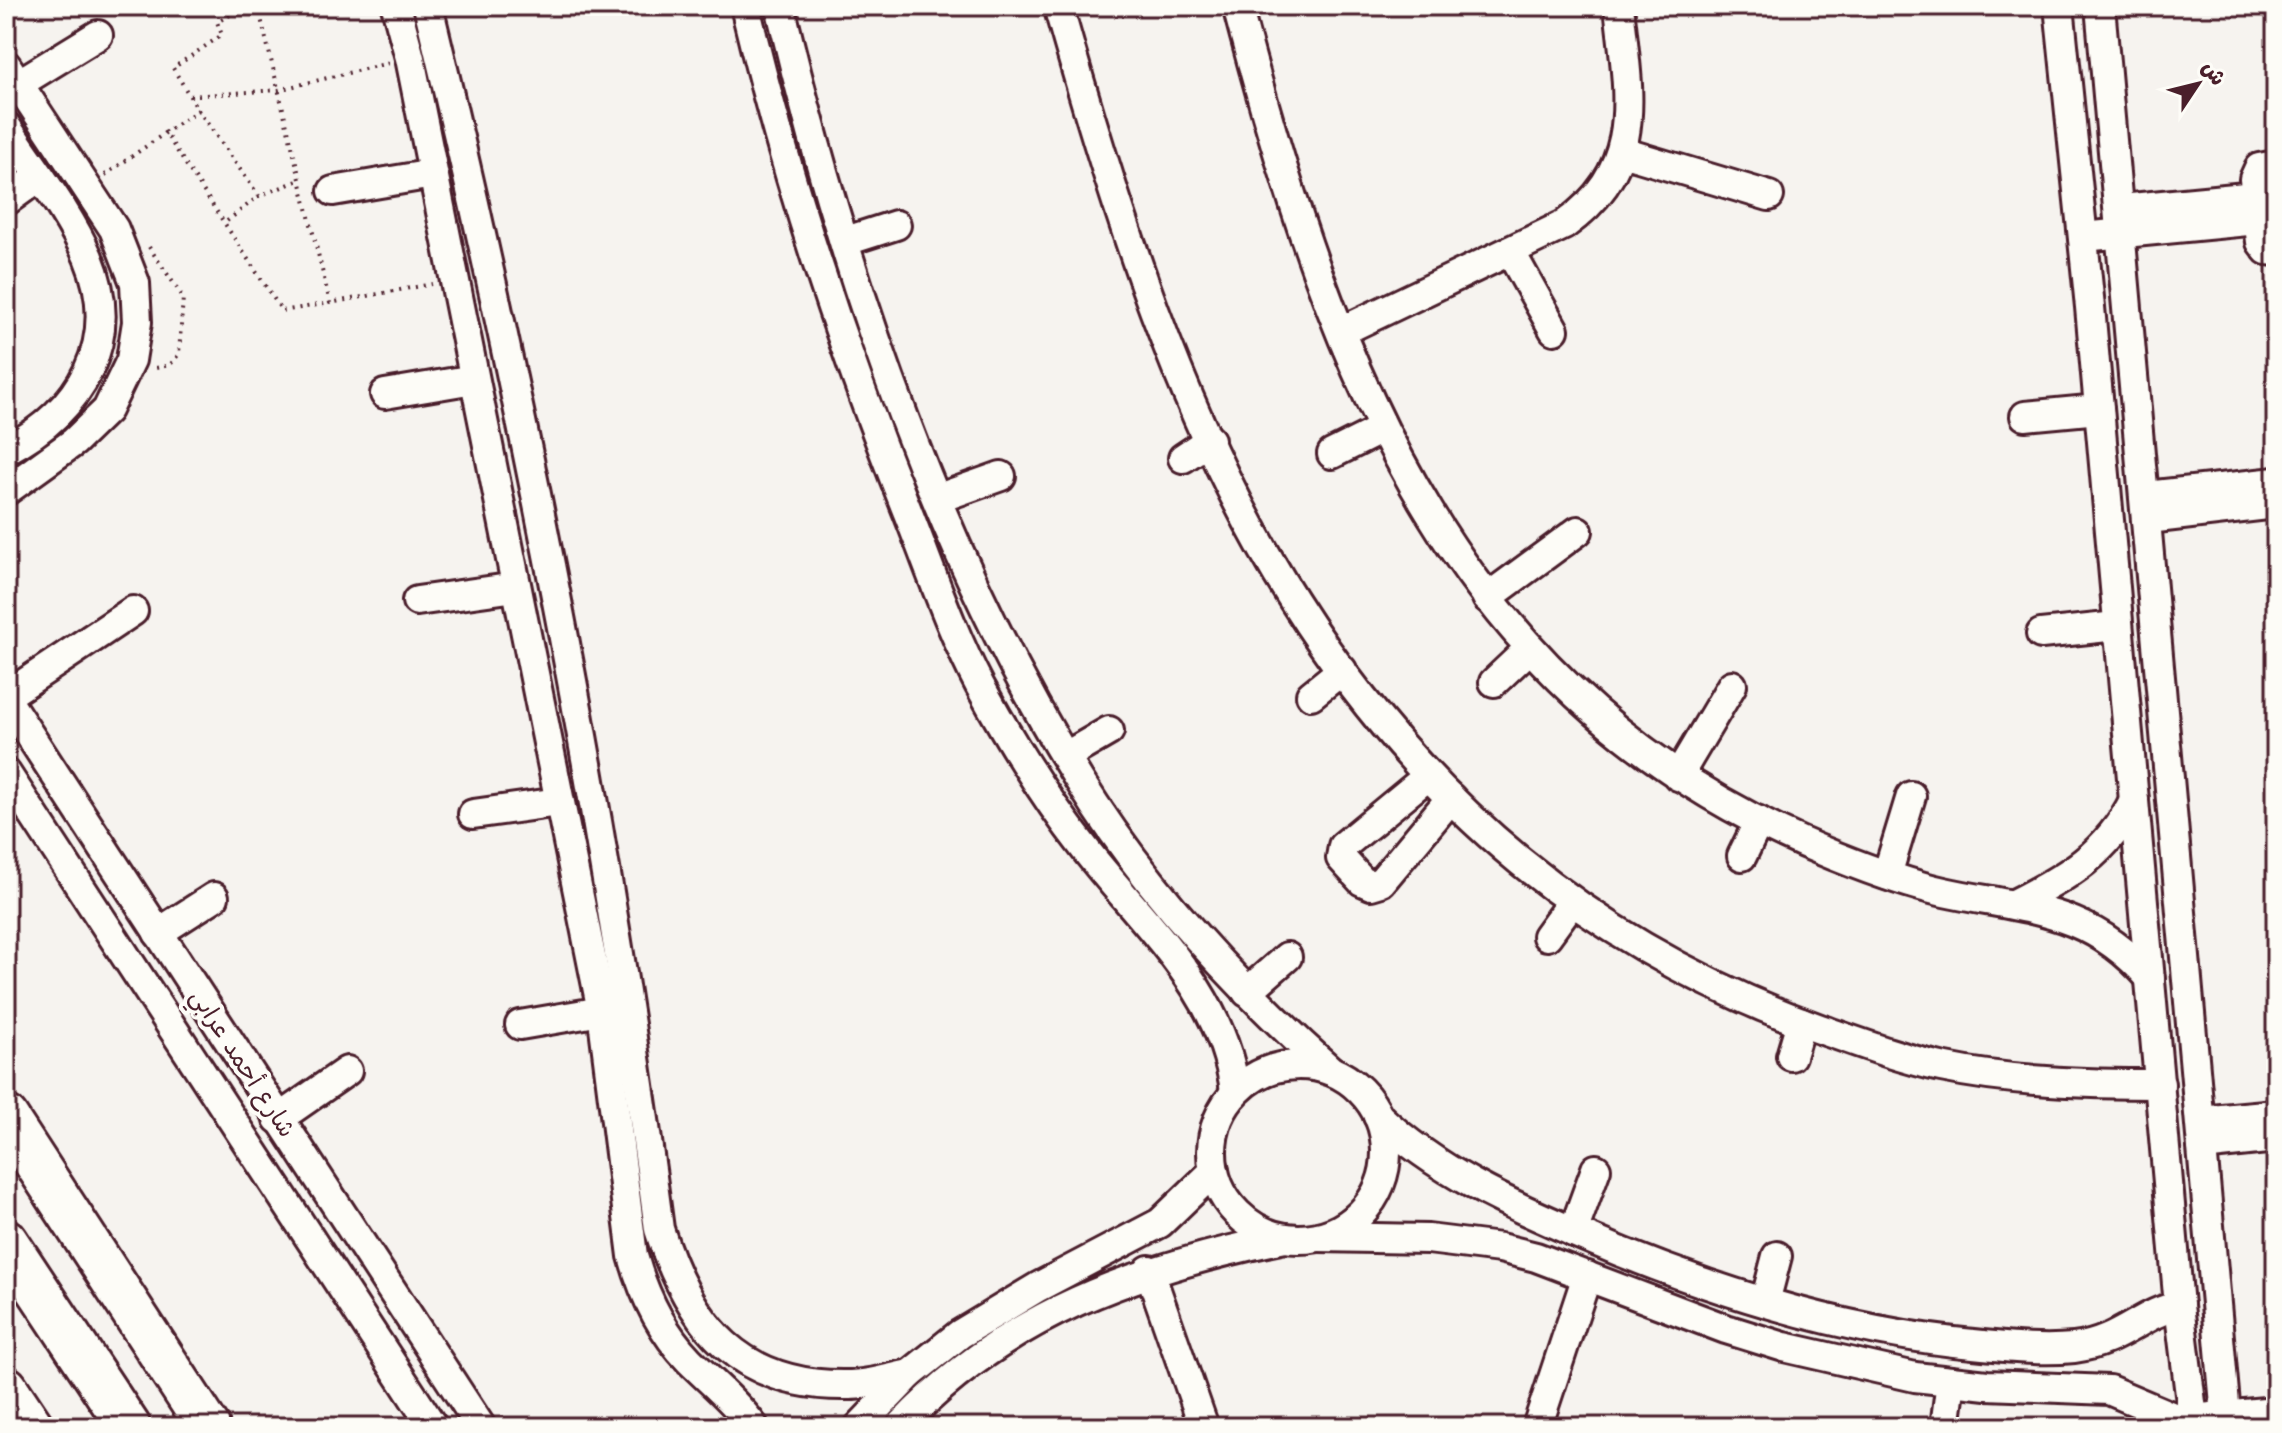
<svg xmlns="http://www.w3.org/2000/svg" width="2282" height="1433" viewBox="0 0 2282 1433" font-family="'Shantell Sans','Playpen Sans Arabic',sans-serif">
<rect width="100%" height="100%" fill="#f6f3ef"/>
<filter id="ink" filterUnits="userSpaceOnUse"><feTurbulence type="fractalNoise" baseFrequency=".0125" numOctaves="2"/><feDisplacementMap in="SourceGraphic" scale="16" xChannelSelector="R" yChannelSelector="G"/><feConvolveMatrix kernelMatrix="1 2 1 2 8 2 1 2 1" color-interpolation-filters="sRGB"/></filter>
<g filter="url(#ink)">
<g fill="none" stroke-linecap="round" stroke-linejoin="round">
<g stroke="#4a1f2b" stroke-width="34">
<g id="minor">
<path d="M396 6 410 58 602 1011 633 1256C644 1295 660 1330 689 1360 711 1382 735 1401 754 1427"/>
<path d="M428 6C525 409 605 818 659 1229 690 1326 740 1388 850 1385 870 1385 891 1378 910 1374"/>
<path d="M745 6C786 179 842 348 908 513 931 571 951 631 980 686 1011 743 1045 798 1085 849 1143 924 1224 993 1235 1092"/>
<path d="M780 6C843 274 944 573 1095 805 1160 904 1242 991 1330 1070"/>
<path d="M1058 6C1114 205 1182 425 1294 601 1424 806 1592 947 1820 1029 1860 1043 1900 1058 1941 1067 2012 1082 2088 1084 2160 1084"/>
<path d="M1237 6C1333 373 1455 705 1835 856 1870 870 1907 884 1944 892 2028 910 2089 908 2150 978"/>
<path d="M2059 6 2090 307 2179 1306 2194 1427"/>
<path d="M2100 6 2227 1427"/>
<path d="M6 65 114 229 135 283 137 322 131 360 107 410 74 442 6 491"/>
<path d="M18 84 98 35"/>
<path d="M6 126C33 168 68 211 88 257 123 341 81 411 6 450"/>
<path d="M1622 152 1769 196"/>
<path d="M2276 165 2259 168 2254 179 2261 242 2267 250 2276 251"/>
<path d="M333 191 433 174"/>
<path d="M6 201 39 177"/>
<path d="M2121 209 2256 196"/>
<path d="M2083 237 2258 220"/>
<path d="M846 241 896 225"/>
<path d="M1510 251 1554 330"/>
<path d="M1342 331 1564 225C1647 166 1628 94 1619 6"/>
<path d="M385 394 474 379"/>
<path d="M2025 416 2099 409"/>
<path d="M1332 454 1382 429"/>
<path d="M1183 458 1210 440"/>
<path d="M2146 496 2276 482"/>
<path d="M939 498 1001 476"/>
<path d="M2148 519 2276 504"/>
<path d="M1487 598 1578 531"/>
<path d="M417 601 516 587"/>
<path d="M2041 634 2117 626"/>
<path d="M1494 682 1530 648"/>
<path d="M1311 695 1342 670"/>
<path d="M6 696 133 611"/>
<path d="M6 699 481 1427"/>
<path d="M1066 756 1109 731"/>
<path d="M6 773 433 1427"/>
<path d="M1428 776 1343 846 1341 858 1362 881 1371 885 1381 882 1451 798"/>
<path d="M1678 776 1732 685"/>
<path d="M473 814 559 802"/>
<path d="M1742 856 1759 821"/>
<path d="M1887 875 1911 796"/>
<path d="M2016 903C2067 877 2107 854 2134 800"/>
<path d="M158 933 214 897"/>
<path d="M1547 936 1571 903"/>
<path d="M1247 992 1287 957"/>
<path d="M520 1025 602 1011"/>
<path d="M1791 1056 1801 1022"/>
<circle cx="1299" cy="1152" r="87"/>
<path d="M1378 1116C1436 1171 1508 1204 1581 1235 1708 1290 1844 1333 1983 1345 2013 1348 2044 1351 2074 1348 2120 1343 2142 1312 2179 1306"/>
<path d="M278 1119 347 1071"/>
<path d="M2200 1121 2276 1114"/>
<path d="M2202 1146 2276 1138"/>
<path d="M1573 1232 1596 1169"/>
<path d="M1319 1237 1428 1239 1500 1248 1536 1257 1726 1329 1784 1347 1915 1377 1987 1385 2109 1390 2180 1420 2276 1411"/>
<path d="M1149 1270 1204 1427"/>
<path d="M1765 1302 1777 1256"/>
<path d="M859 1427 910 1374 960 1334 1038 1287 1160 1223 1214 1171"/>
<path d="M900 1427C1005 1314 1138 1268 1285 1238"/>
<path d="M1537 1427 1587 1276"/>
<path d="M1945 1427 1951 1381"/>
</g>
</g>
<g stroke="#4a1f2b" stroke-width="48">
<g id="highway">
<path d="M6 1117 208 1427"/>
<path d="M6 1241 129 1427"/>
<path d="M6 1388 32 1427"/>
</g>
</g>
<g stroke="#4a1f2b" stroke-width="4" stroke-dasharray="2 6" stroke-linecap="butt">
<path d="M258 6 330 303 432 284"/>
<path d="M190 96 278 90 389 63"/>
<path d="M198 110 259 196 300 180"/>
<path d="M164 131 282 311 330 303"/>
<path d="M105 175 198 110 173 68 222 35 217 22 246 6"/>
<path d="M227 221 259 196"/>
<path d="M149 247 183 297 179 354 170 365 151 369"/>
</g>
<use href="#minor" stroke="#fdfcf7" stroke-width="28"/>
<use href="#highway" stroke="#fdfcf7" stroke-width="42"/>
</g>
</g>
<g text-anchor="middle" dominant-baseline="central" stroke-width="8" stroke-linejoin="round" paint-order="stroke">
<g font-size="24" fill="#4a1f2b" stroke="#fdfcf7">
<text transform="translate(243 1063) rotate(57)">شارع أحمد عرابي</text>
</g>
</g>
<rect width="2282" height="1433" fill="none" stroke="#fdfcf7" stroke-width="32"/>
<rect x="16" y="16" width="2250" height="1401" fill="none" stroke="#4a1f2b" stroke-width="3" filter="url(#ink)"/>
<g transform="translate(2198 84) rotate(55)" stroke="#fdfcf7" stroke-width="6" paint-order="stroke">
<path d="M0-6L14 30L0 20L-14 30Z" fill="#4a1f2b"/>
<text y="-12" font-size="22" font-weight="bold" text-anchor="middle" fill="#4a1f2b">ش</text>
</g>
</svg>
